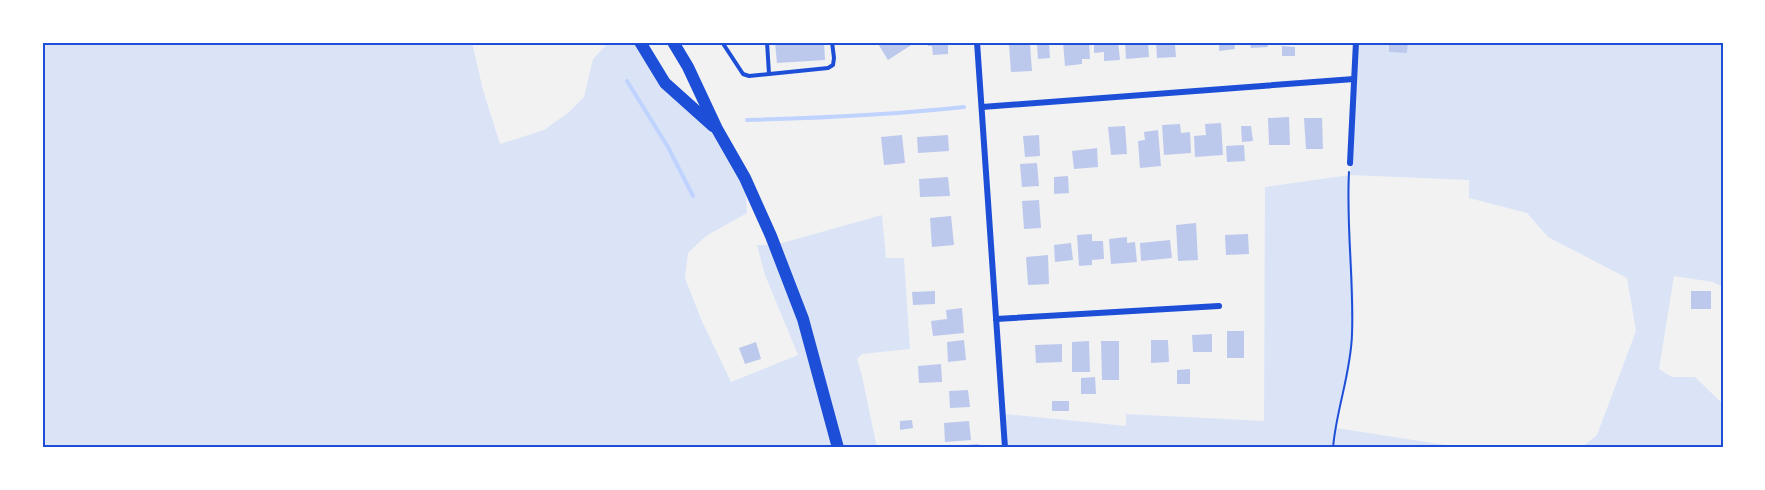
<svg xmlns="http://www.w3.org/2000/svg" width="1765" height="490" viewBox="0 0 1765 490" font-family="'PT Sans',sans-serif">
<rect width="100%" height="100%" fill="#f2f2f2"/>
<g fill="#dbe4f7">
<path d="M42 42H472L483 90 500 144 544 130 569 112 584 97 593 59 609 42H640L665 83 717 129 745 178 747 213 706 236 688 253 685 278 701 319 731 382 798 355 765 275 757 245H775L882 215 886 258H904L910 349 862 354 857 359 862 376 877 448H42Z"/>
<path d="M1357 42H1723V287L1713 282 1674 276 1659 369 1672 377H1695L1723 404V448H1581L1597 435 1636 331 1627 278 1548 237 1527 213 1469 198V180L1350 175C1347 229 1357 283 1353 337 1351 368 1343 398 1336 428L1465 448H1007L1005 414 1126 426V414L1264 421 1265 187 1350 175Z"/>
</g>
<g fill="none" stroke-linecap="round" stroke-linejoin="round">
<g stroke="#bfd3fe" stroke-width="4">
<path d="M627 81 668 147 693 196"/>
<path d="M747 120C819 118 891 115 964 107"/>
</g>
</g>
<g fill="#bdc9ec">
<path d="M775 42H824L825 60 777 63Z"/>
<path d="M877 42H916L888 60Z"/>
<path d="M928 42H948V54L933 55 932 46H928Z"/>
<path d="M1063 42H1089L1090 59H1082V64L1065 66Z"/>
<path d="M1094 42H1118L1120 60 1104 61V52L1094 53Z"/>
<path d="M1125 42H1148L1149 57 1126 59Z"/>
<path d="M1156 42H1182V44L1175 45 1176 57 1157 58Z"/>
<path d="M1219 42H1234L1235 49 1219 51Z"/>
<path d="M1250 42H1267L1268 47 1251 48Z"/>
<path d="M1389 42H1408L1407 53 1389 52Z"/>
<path d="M1049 43 1050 58 1038 59 1037 44Z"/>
<path d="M1030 44 1032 71 1011 72 1009 45Z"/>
<path d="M1282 46 1295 47V56H1282Z"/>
<path d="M1289 117 1290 145H1269L1268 118Z"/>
<path d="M1304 118H1322L1323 149H1306Z"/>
<path d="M1221 123 1223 155 1195 157 1194 136 1206 135 1205 124Z"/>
<path d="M1180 124 1181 133 1190 132 1191 153 1164 155 1162 125Z"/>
<path d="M1125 126 1127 154 1111 155 1108 127Z"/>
<path d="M1241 126H1251L1253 141 1242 142Z"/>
<path d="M1158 130 1161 166 1140 168 1138 141 1145 140 1144 132Z"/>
<path d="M902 135 905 163 884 165 881 137Z"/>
<path d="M948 135 949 151 918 153 917 137Z"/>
<path d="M1039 135 1040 156 1025 157 1023 136Z"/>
<path d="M1244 145 1245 161 1227 162 1226 146Z"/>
<path d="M1097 148 1098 167 1074 169 1072 151Z"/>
<path d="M1037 163 1039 186 1022 187 1020 164Z"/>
<path d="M1068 176 1069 193 1054 194V177Z"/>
<path d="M948 177 950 196 920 197 919 179Z"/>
<path d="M1039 200 1041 228 1024 229 1022 201Z"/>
<path d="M951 216 954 245 932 247 930 218Z"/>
<path d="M1196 223 1198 260 1178 261 1176 225Z"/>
<path d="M1092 234V241H1103L1104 259 1092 260V265L1079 266 1077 235Z"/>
<path d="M1248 234 1249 254 1226 255 1225 235Z"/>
<path d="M1127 237V243L1135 242 1137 262 1111 264 1109 239Z"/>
<path d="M1170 240 1172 258 1141 261 1140 243Z"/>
<path d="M1071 243 1073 260 1055 262 1054 245Z"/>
<path d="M1048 255 1049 284 1028 285 1026 257Z"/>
<path d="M935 291V304L913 305 912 292Z"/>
<rect x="1691" y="291" width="20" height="18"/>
<path d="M962 308 964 333 933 336 931 321 947 319 946 310Z"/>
<rect x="1227" y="331" width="17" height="27"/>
<path d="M1212 334V352H1193L1192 335Z"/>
<path d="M964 340 966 360 948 362 947 342Z"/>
<path d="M1151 340H1168L1169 362 1151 363Z"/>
<path d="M1089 341 1090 372H1072V342Z"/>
<path d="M1101 341H1119V380H1102Z"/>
<path d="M756 342 761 359 745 364 739 348Z"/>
<path d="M1062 344V362L1036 363 1035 345Z"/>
<path d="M941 364 942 382 919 383 918 366Z"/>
<path d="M1190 369V384H1177V370Z"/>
<path d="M1095 377 1096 394H1081V378Z"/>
<path d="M968 390 970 407 950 408 949 391Z"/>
<rect x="1052" y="401" width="17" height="10"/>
<path d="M912 420 913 428 900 430V421Z"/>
<path d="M969 421 971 440 945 442 944 423Z"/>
<path d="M979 444V448H954V446Z"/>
</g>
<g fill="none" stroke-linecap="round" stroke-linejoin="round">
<path stroke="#1d4ed8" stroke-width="2" d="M1333 448C1336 410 1351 373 1352 334 1354 280 1346 226 1349 172"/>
<g stroke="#1d4ed8" stroke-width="4">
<path d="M722 42 743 74 749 76 828 68 833 65 834 58 832 42"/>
<path d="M767 42 769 74"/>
</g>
<g stroke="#1d4ed8" stroke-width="6">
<path d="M977 42 1005 448"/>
<path d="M982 107 1354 79"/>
<path d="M1350 163 1356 42"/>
<path d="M996 319 1219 306"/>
</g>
<g stroke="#1d4ed8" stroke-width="12">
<path d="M640 42 665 83 713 126"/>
<path d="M673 42 688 67 717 129 745 178 771 236 803 319 838 448"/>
</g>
</g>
<rect width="1765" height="490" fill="none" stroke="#ffffff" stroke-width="87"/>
<rect x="44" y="44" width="1678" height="402" fill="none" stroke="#1d4ed8" stroke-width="2"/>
</svg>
